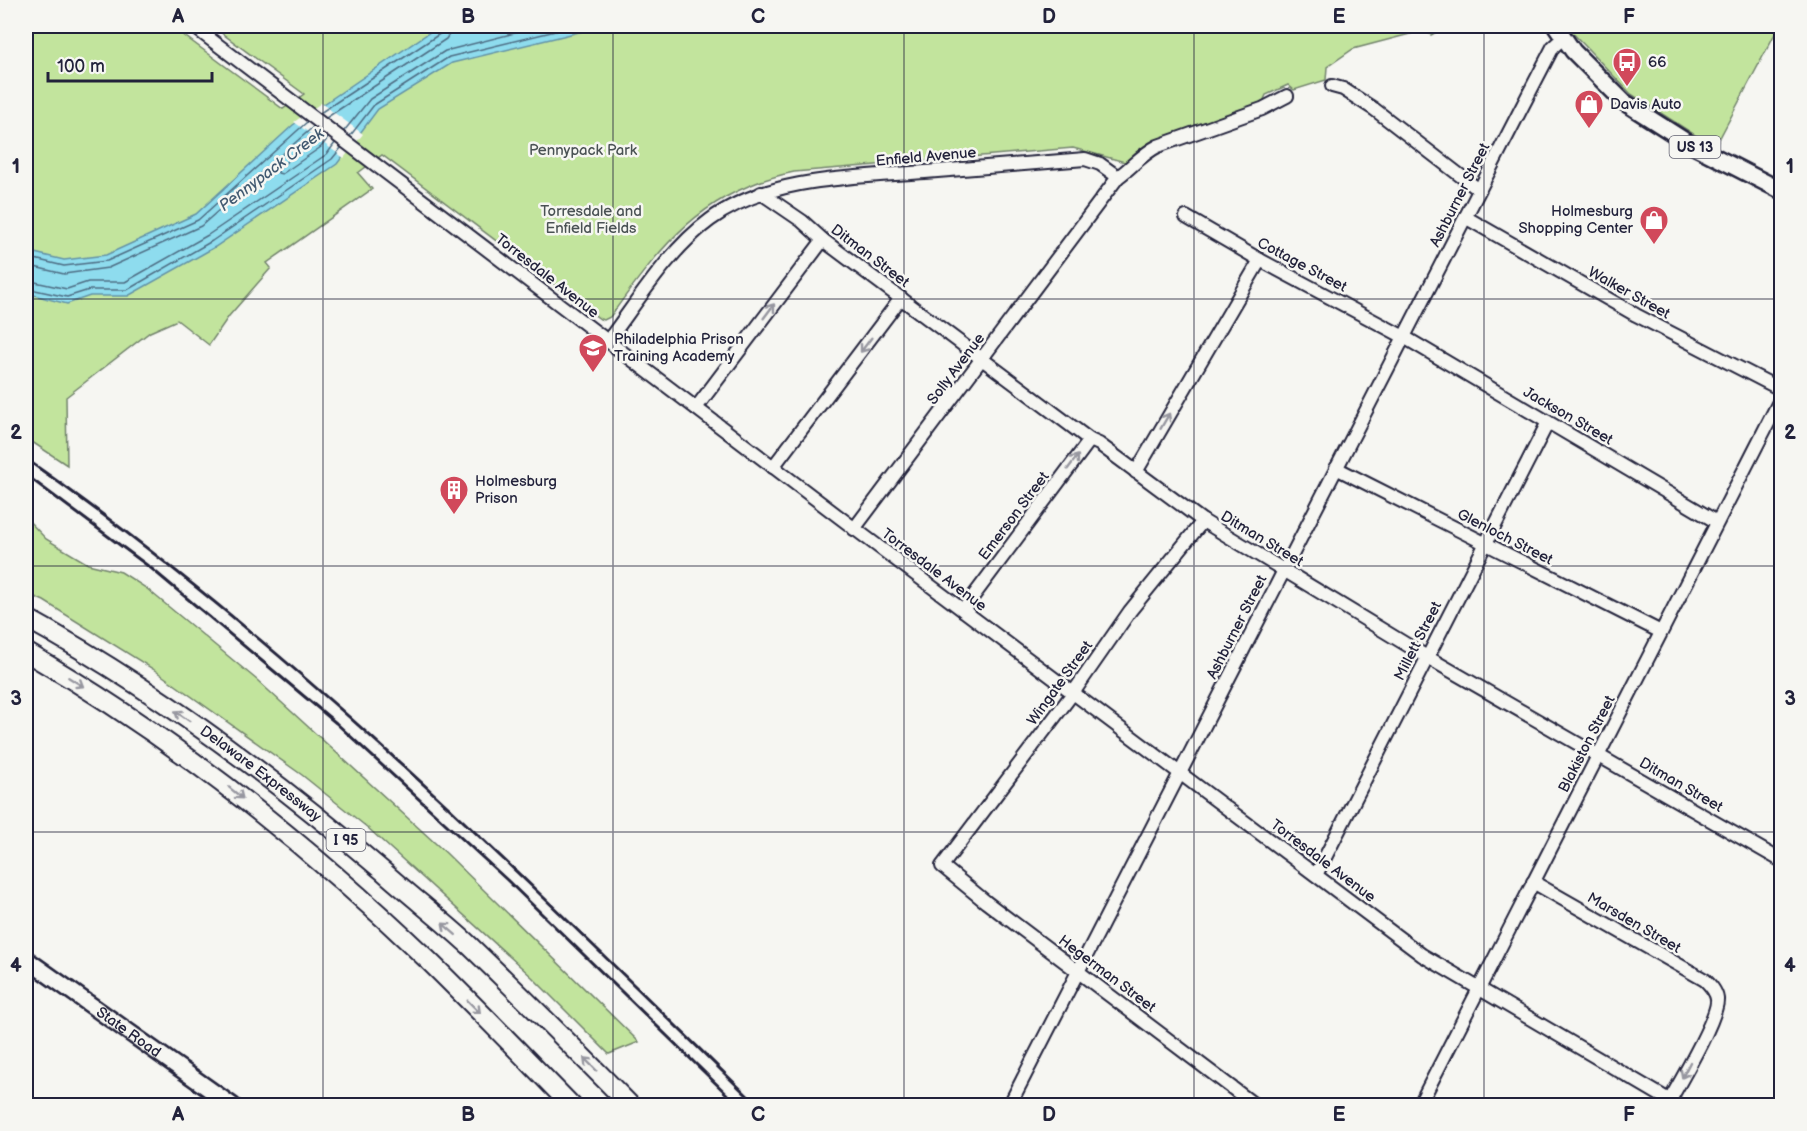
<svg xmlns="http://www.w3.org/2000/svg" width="1807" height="1131" viewBox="0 0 1807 1131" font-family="'Balsamiq Sans',sans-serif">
<rect width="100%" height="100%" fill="#f6f6f2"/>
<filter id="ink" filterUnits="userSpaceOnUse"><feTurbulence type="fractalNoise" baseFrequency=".0167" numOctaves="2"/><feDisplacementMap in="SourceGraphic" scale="12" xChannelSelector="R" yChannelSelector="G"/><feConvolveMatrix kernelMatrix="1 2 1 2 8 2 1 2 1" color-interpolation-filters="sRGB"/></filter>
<g filter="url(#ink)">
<g fill="#c2e49d" stroke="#72836c" stroke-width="1.5">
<path d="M26 26H171L283 109 304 94 212 26H1447L1431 35 1425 30 1353 49 1327 67 1326 80 1294 90 1288 85 1266 95 1263 102 1198 125 1125 162 1073 148 794 172C702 191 662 245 610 317L604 320 600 319 382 155 358 173 372 189 267 263 271 268 229 316 209 345 177 320 150 332 66 397 67 465 26 438Z"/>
<path d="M1566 26H1779L1716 145 1698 137 1631 94Z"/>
<path d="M26 518 46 539 88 564 121 572 146 588 257 680 446 853 639 1042 609 1054 532 977 368 828 302 775 153 669 44 601 26 593Z"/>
</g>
<path fill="#8edcee" stroke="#6392a6" stroke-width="1.5" d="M444 26H604L452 63 378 109 337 164 215 247 128 296H90L67 304 26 293V251L64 260 106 255 196 214 293 125 433 30Z"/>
<path fill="#f6f6f2" d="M321 103 363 134 344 158 294 122Z"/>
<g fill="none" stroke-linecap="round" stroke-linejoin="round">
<g stroke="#4d6c83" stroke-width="1.5">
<path d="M320 113 441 33 444 26"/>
<path d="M326 118 446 39 450 33 452 26"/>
<path d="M344 131 370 99 445 51 542 26"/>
<path d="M321 133 278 169V173L282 174 321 147 328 138"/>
<path d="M350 136 374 105 449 57 576 26"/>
<path d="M26 257 64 266 107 261 198 220 307 122"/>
<path d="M26 265 64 274 108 268 201 226 313 127"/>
<path d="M26 280 67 289 88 282H125L208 235 327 154 335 143"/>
<path d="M26 288 67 297 89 290H127L212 241 332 159 341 148"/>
</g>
<g stroke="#22223b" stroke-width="16">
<g id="minor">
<path d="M193 26 859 532 1422 955 1679 1106"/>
<path d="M1332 86 1343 89 1374 109 1479 190"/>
<path d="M761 193 802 221 823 240 1090 440 1099 444 1203 521 1427 657 1782 861"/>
<path d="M1186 217 1260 260 1404 337 1717 522"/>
<path d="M1465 217 1636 315 1782 390"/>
<path d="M607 342C638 301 669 250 710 220 767 177 856 177 925 172 978 168 1031 163 1085 159L1100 164 1118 177"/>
<path d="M696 408 823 240"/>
<path d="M773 467 901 298"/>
<path d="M1336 468 1661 632"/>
<path d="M1136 472 1260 260"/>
<path d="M1203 521 1130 611 1073 693 942 866 986 902 1256 1106"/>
<path d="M854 529 1118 177C1132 167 1142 154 1158 146L1262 109 1287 96"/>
<path d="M963 610 1090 440"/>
<path d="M1316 875 1548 422"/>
<path d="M1533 882 1705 980C1710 985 1716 991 1717 999 1719 1016 1680 1082 1670 1100"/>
<path d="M1009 1106 1523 105 1553 47 1563 38"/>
<path d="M1419 1106 1782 396"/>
</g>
</g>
<g stroke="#22223b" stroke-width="20">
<g id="major">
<path d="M1556 26 1573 51 1624 102 1690 144 1782 191"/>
<path id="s1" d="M26 959 233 1106"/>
</g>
</g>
<g stroke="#22223b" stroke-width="22">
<g id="highway">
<path id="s2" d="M26 618C154 688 273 777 384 872 412 897 442 920 470 946 524 998 578 1052 631 1106"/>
<path d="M26 652C173 737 305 842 428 960 477 1008 524 1057 572 1106"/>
</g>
</g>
<use href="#minor" stroke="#f6f6f2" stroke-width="12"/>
<use href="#major" stroke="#f6f6f2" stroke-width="15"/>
<use href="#highway" stroke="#f6f6f2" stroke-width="18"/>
<g stroke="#22223b" stroke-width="3">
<path d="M26 459C293 645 525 879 758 1106"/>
<path d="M26 475 152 569 336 723 507 880 739 1106"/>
</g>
</g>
<defs><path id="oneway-shaft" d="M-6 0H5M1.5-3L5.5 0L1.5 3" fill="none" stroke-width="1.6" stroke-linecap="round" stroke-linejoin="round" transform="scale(1.5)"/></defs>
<g stroke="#9797a0">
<use href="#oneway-shaft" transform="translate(769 311) rotate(-53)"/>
<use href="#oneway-shaft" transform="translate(866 345) rotate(127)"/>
<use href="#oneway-shaft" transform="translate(1165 421) rotate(-60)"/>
<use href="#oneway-shaft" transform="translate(1073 462) rotate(-53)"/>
<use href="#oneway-shaft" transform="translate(76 682) rotate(32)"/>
<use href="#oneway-shaft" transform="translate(182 716) rotate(-146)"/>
<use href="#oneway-shaft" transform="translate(236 793) rotate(39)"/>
<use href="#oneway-shaft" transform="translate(449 929) rotate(-139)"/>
<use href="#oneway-shaft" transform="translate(474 1007) rotate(45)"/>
<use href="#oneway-shaft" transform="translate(590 1064) rotate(-135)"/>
<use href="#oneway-shaft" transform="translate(1686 1070) rotate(117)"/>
</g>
</g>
<path fill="none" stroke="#22223b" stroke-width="1.5" stroke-opacity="0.55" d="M323 26V1106M613 26V1106M904 26V1106M1194 26V1106M1484 26V1106M26 299H1782M26 566H1782M26 832H1782"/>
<defs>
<g id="bus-pin" transform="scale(1.5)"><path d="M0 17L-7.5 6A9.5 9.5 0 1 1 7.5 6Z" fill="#d1495b" stroke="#f6f6f2"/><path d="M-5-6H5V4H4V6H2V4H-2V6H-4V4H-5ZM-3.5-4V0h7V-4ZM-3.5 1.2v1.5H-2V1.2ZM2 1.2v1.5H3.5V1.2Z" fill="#fff"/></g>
<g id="shop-pin" transform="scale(1.5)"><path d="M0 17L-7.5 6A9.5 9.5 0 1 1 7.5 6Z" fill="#d1495b" stroke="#f6f6f2"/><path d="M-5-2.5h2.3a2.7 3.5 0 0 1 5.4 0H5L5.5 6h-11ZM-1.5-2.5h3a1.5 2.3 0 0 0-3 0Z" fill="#fff"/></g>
<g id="university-pin" transform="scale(1.5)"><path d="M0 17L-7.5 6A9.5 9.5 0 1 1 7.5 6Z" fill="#d1495b" stroke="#f6f6f2"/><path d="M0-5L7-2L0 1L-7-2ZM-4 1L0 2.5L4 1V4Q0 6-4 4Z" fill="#fff"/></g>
<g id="building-pin" transform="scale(1.5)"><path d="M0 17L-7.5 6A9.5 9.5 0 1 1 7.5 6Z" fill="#d1495b" stroke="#f6f6f2"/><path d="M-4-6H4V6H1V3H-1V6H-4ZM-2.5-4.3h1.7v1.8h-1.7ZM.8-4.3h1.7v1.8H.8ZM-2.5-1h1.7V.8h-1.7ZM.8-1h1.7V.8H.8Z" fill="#fff"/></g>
</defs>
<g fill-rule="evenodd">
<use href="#bus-pin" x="1627" y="62"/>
<use href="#shop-pin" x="1589" y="104"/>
<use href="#shop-pin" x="1654" y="220"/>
<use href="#university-pin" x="593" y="348"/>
<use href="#building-pin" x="454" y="490"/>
</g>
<g text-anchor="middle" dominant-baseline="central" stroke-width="5" stroke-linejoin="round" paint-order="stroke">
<g fill="#f6f6f2" stroke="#626272" stroke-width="1.5">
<rect x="1669.5" y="136" width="51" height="22" rx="4.5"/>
<rect x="326.5" y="829" width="39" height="22" rx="4.5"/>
</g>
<g font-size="14" font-weight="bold" fill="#22223b">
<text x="1695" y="147">US 13</text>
<text x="346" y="840">I 95</text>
</g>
<g font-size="15" fill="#22223b" stroke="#f6f6f2" text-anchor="start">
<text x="1648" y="62">66</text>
<text x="1610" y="104">Davis Auto</text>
<text x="1633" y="211" text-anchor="end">Holmesburg<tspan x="1633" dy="17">Shopping Center</tspan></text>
<text x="614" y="339">Philadelphia Prison<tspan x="614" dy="17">Training Academy</tspan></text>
<text x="475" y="481">Holmesburg<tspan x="475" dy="17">Prison</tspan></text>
</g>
<g font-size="15" fill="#4a5254" stroke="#f6f6f2">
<text x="583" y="150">Pennypack Park</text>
<text x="591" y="211">Torresdale and<tspan x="591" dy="17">Enfield Fields</tspan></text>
</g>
<g font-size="15" fill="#22223b" stroke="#f6f6f2">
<text transform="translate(926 157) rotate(-5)">Enfield Avenue</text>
<text transform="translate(1460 195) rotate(-63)">Ashburner Street</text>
<text transform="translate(870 256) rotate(37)">Ditman Street</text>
<text transform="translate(1302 265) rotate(28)">Cottage Street</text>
<text transform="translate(547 276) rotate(38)">Torresdale Avenue</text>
<text transform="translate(1629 293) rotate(29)">Walker Street</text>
<text transform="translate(956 369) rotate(-53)">Solly Avenue</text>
<text transform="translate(1568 416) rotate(30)">Jackson Street</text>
<text transform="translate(1014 516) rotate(-53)">Emerson Street</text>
<text transform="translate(1505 537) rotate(27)">Glenloch Street</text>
<text transform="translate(1262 539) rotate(31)">Ditman Street</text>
<text transform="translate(934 570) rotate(37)">Torresdale Avenue</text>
<text transform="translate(1237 627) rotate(-63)">Ashburner Street</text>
<text transform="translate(1418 641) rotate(-63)">Millett Street</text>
<text transform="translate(1060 683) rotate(-54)">Wingate Street</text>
<text transform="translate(1587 744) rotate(-63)">Blakiston Street</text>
<text stroke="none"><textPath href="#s2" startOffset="282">Delaware Expressway</textPath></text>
<text transform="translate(1681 785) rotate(30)">Ditman Street</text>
<text transform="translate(1323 861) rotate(37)">Torresdale Avenue</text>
<text transform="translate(1634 923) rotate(30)">Marsden Street</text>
<text transform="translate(1107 974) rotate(37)">Hegerman Street</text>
<text stroke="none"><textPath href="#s1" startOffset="126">State Road</textPath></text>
</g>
<g font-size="16" font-style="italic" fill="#425a71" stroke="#f6f6f2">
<text transform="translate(272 170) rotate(-37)">Pennypack Creek</text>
</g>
</g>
<rect width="1807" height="1131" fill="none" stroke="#f6f6f2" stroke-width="66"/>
<path d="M48 72v9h164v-9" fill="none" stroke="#22223b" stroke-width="3"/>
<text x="57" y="72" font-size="18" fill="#22223b" stroke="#f6f6f2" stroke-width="4.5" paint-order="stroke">100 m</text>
<rect x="33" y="33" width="1741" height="1065" fill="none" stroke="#22223b" stroke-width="2"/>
<g font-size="20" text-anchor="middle" font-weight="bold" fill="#22223b">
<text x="178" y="23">A</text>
<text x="468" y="23">B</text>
<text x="758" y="23">C</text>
<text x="1049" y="23">D</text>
<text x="1339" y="23">E</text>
<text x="1629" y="23">F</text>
<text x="16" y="173">1</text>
<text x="1790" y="173">1</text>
<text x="16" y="439">2</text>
<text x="1790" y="439">2</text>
<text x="16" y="705">3</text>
<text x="1790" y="705">3</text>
<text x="16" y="972">4</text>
<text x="1790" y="972">4</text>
<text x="178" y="1121">A</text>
<text x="468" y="1121">B</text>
<text x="758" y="1121">C</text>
<text x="1049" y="1121">D</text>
<text x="1339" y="1121">E</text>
<text x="1629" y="1121">F</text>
</g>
</svg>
